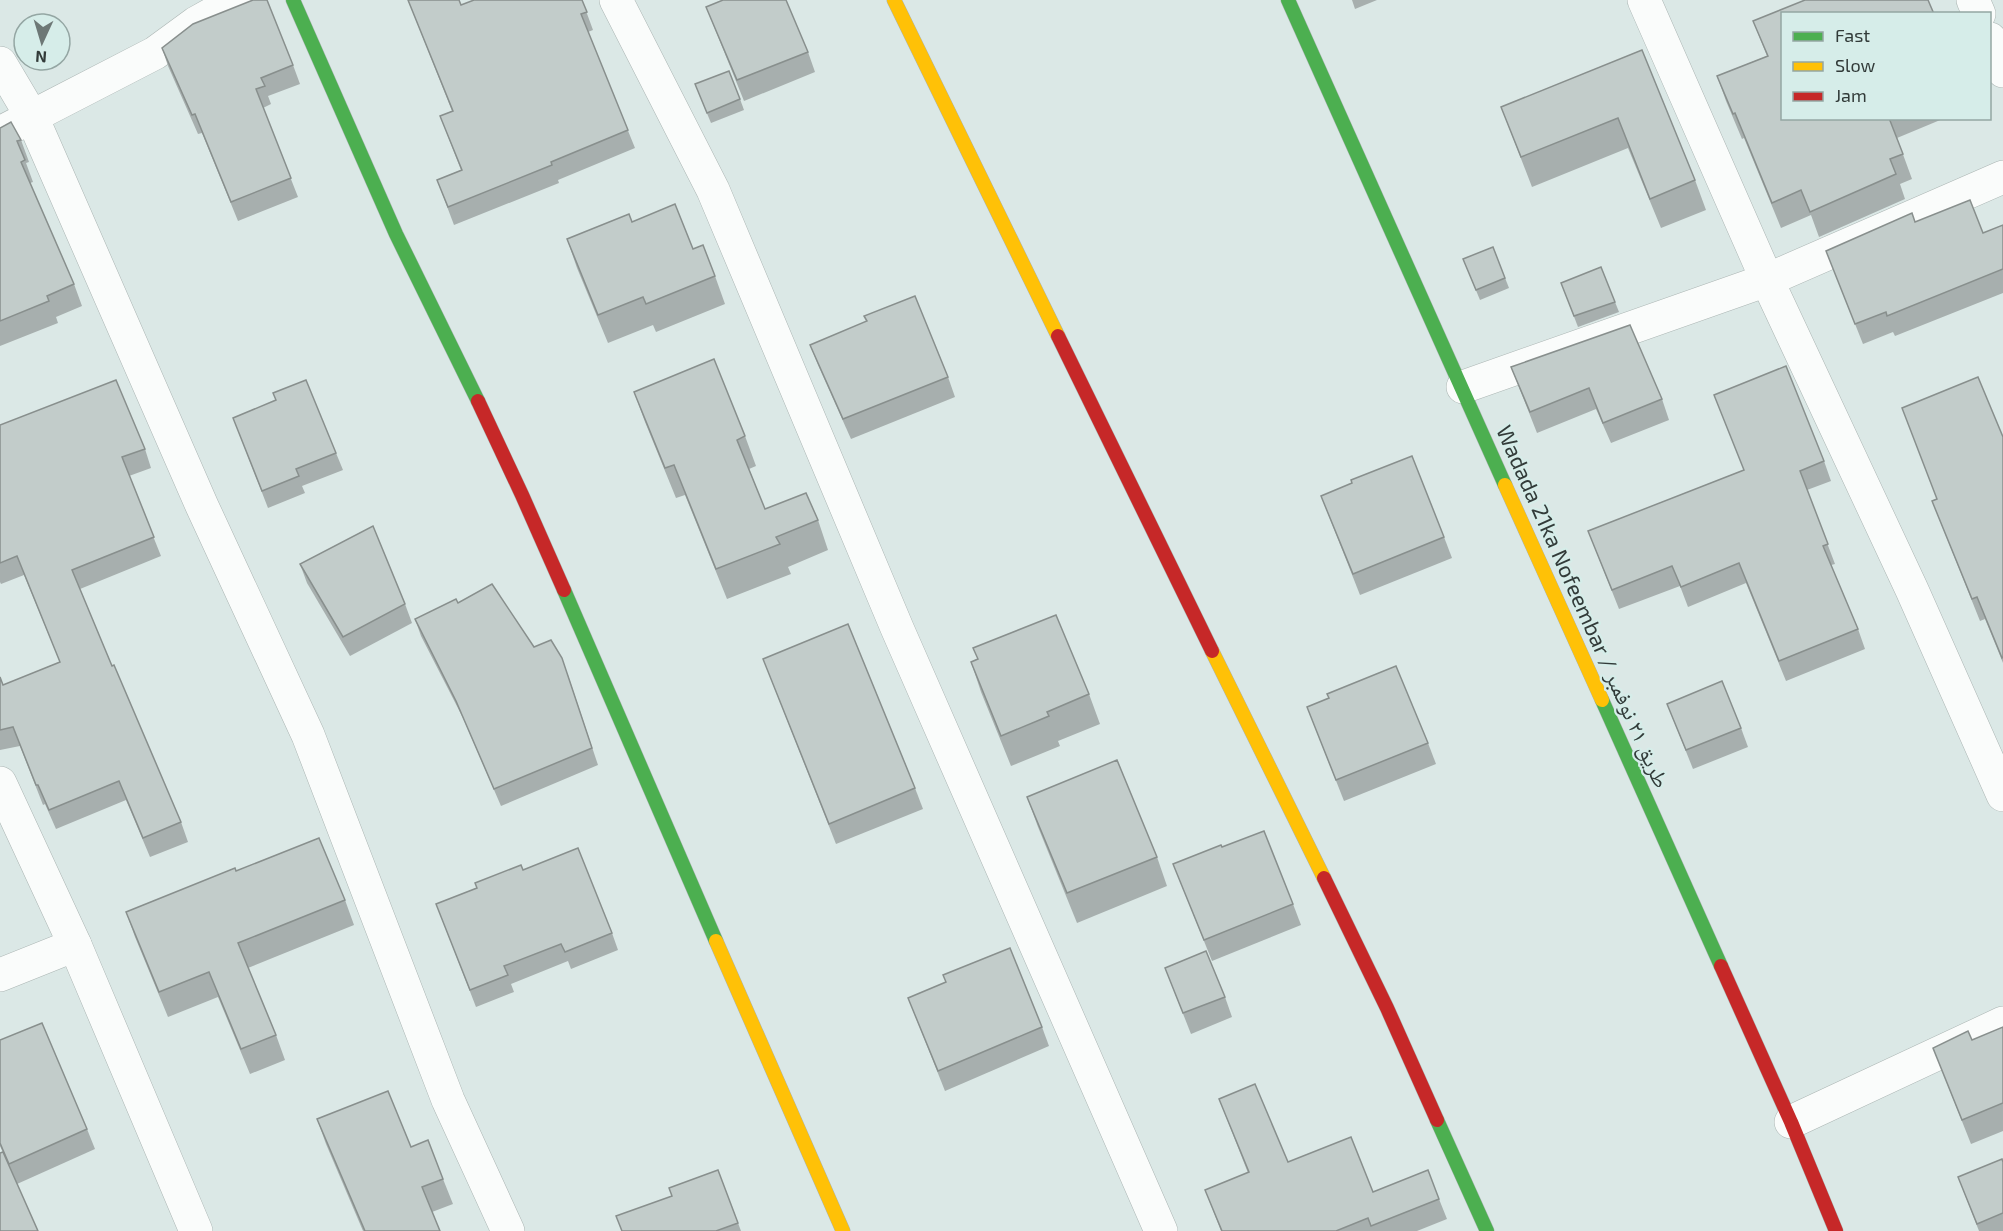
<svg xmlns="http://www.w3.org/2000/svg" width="2003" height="1231" viewBox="0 0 2003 1231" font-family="'Exo 2','Noto Naskh Arabic',sans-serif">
<rect width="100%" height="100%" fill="#dbe8e6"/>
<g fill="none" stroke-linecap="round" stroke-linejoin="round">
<g stroke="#abb5b3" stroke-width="34">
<g id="street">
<path d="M616 0 713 190 897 628 1161 1231"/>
<path d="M1644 0 1767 280 1912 590 2003 795"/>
<path d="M1973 0 1979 14"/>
<path d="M1990 39 2003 71"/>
<path d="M0 63 32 117 202 506 308 735 448 1100 508 1231"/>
<path d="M0 133 155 53 196 23 237 0"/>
<path d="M1463 387 1767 280 2003 177"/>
<path d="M0 783 75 945 196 1231"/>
<path d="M0 975 75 945"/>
<path d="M1791 1122 2003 1023"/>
</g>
</g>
<g stroke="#abb5b3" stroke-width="15">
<g id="fast">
<path d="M293 0 396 234 478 401"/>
<path d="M1288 0 1505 485"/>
<path d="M564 590 716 941"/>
<path d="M1602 700 1721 966"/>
<path d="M1437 1120 1487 1231"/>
</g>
</g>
<g stroke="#abb5b3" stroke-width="15">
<g id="slow">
<path d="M894 0 1058 336"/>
<path d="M1505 485 1602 700"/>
<path d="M1212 651 1324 878"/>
<path d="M716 941 843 1231"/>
</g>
</g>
<g stroke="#abb5b3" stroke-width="15">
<g id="jam">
<path d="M1058 336 1212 651"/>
<path d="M478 401 522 495 564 590"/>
<path d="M1324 878 1387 1008 1437 1120"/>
<path d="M1721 966 1791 1122 1836 1231"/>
</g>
</g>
<use href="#street" stroke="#fafcfb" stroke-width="33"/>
<use href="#fast" stroke="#4caf50" stroke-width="14"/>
<use href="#slow" stroke="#ffc107" stroke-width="14"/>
<use href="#jam" stroke="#c62828" stroke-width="14"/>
</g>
<g fill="#a7afae">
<path d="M408 0 461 5 582 0 593 30 588 32 635 148 558 180 559 183 454 225 437 180 461 170 440 116 452 111Z"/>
<path d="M1352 0H1377L1355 9Z"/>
<path d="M1805 0 1782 118H1945L1897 138 1912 179 1900 184 1905 199 1819 237 1811 215 1781 228 1744 138 1742 139 1726 101 1717 76 1767 56 1753 21Z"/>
<path d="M706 7 808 52 815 72 744 101Z"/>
<path d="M162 48 293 65 300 84 268 96 271 104 263 108 298 197 238 221 202 133 198 134 168 66Z"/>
<path d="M1642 50 1695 180 1706 210 1661 228 1628 148 1532 187 1501 107Z"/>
<path d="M699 94 740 99 744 110 711 123Z"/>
<path d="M0 128 21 140 29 162 26 163 33 182 30 183 74 284 82 306 56 317 58 323 0 346Z"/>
<path d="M632 222 693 249 715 276 725 304 656 332 653 325 608 343 577 268 567 239Z"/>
<path d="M1915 222 1983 233 2003 225V293L1895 336 1893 332 1863 344 1826 251Z"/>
<path d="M1493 247 1509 288 1480 300 1463 259Z"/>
<path d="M1561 283 1615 302 1619 312 1578 327Z"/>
<path d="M810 345 948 377 955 397 851 439 818 365Z"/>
<path d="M1511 367 1662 399 1669 420 1611 443 1596 409 1537 433Z"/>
<path d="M634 392 745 436 756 466 749 469 765 509 818 520 828 550 788 567 791 574 727 599 685 495 676 498 645 422Z"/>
<path d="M1714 395 1824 461 1831 481 1807 490 1835 564 1831 565 1858 629 1865 649 1786 681 1746 583 1688 607 1680 586 1619 609 1588 531 1744 470Z"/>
<path d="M233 418 336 453 343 470 302 486 305 493 268 508Z"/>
<path d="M0 425 145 449 151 468 129 476 161 556 80 589 112 666 181 822 188 842 150 857 126 800 56 829 45 804 43 805 20 746 0 750V677L3 685 60 662 24 575 1 584 0 582Z"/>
<path d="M2003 437V663L1985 619 1980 621 1932 501 1936 499Z"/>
<path d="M1321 496 1444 537 1452 558 1360 595Z"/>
<path d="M300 564 405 604 412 623 350 656 307 583Z"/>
<path d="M458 603 534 647 568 675 598 765 501 806 463 718 421 636 415 619Z"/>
<path d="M763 659 915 788 923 809 836 844Z"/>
<path d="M977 659 1089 694 1100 724 1058 741 1060 746 1011 766 981 692 971 662Z"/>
<path d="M1667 704 1741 728 1748 747 1693 769Z"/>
<path d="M1307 707 1428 743 1436 764 1344 801Z"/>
<path d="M1027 797 1157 857 1167 886 1077 923 1038 827Z"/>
<path d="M1222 847 1293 904 1301 925 1212 961 1173 864Z"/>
<path d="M523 870 612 933 618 950 571 969 568 961 511 984 514 992 476 1007 436 904Z"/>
<path d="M236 871 345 900 354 925 248 968 276 1035 285 1060 250 1074 218 997 168 1017 135 937 126 912Z"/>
<path d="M1165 968 1225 997 1232 1017 1191 1034Z"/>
<path d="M908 998 1042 1027 1049 1046 945 1091Z"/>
<path d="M2003 1027V1131L1971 1144 1933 1048 1972 1040Z"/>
<path d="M0 1040 87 1129 95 1149 17 1184 0 1146Z"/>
<path d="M1219 1099 1288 1162 1373 1192 1439 1199 1447 1219 1417 1231H1221L1205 1190 1248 1173Z"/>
<path d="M317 1119 411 1147 443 1179 453 1204 432 1212 440 1231H363L326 1144Z"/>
<path d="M2003 1162V1231H1979L1958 1177Z"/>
<path d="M718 1170 741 1231H622L672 1196Z"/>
</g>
<g fill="#c2ccca" stroke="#888f8d" stroke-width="1.5">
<path d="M253 0H267L293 65 261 78 265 86 256 89 291 178 231 202 195 114 192 115 162 48 193 24Z"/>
<path d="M408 0H459L461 5 474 0H582L587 12 581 14 628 130 551 162 552 165 448 207 437 180 462 170 440 116 453 111Z"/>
<path d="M723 0H786L808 52 737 80 706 7Z"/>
<path d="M1805 0H1928L1934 14H1782V118H1889L1903 154 1890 159 1896 174 1810 212 1801 190 1772 203 1735 113 1733 114 1717 76 1768 56 1753 21Z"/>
<path d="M1642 50 1695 180 1650 199 1618 118 1521 157 1501 107Z"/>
<path d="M729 71 740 99 707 113 695 84Z"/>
<path d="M11 122 21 140 17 141 25 160 21 162 74 284 47 296 49 301 0 321V128Z"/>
<path d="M1970 200 1983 233 2003 225V269L1887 316 1886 312 1855 324 1826 251 1912 213 1915 222Z"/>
<path d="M675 204 693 249 703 245 715 276 646 304 643 297 598 315 567 239 629 214 632 222Z"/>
<path d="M1493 247 1505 278 1476 290 1463 259Z"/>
<path d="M1601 267 1615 302 1574 316 1561 283Z"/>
<path d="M915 296 948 377 843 419 810 345 867 321 864 316Z"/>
<path d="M1630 325 1662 399 1603 423 1589 388 1530 412 1511 367Z"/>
<path d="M714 359 745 436 737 440 765 509 806 493 818 520 776 537 780 544 716 569 674 465 665 468 634 392Z"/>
<path d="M1786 366 1824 461 1800 471 1828 544 1823 546 1858 629 1779 661 1739 563 1681 587 1672 566 1612 590 1588 531 1744 470 1714 395Z"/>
<path d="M1978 377 2003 437V657L2002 658 1977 597 1972 599 1932 501 1937 499 1902 408Z"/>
<path d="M116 380 145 449 122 457 154 537 72 570 112 666 114 665 181 822 143 838 119 781 49 810 38 785H36L13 727 0 730V677L3 685 60 662 17 556 0 563V425Z"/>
<path d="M306 380 336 453 296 469 299 476 262 491 233 418 276 400 273 393Z"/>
<path d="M1412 456 1444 537 1353 574 1321 496 1352 483 1351 480Z"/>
<path d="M373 526 405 604 343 637 300 564Z"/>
<path d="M492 584 534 647 551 640 562 658 592 748 494 789 456 701 415 619 456 599 458 603Z"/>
<path d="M1056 615 1089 694 1047 712 1049 716 1001 736 971 662 978 659 973 648Z"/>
<path d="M848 624 915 788 829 824 763 659Z"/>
<path d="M1396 666 1428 743 1336 780 1307 707 1329 698 1327 694Z"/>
<path d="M1722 681 1741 728 1686 750 1667 704Z"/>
<path d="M1117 760 1157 857 1067 893 1027 797Z"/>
<path d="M1264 831 1293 904 1204 940 1173 864 1221 845 1222 847Z"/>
<path d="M319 838 345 900 238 943 276 1035 241 1049 209 972 159 992 126 912 235 868 236 871Z"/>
<path d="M578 848 612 933 565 952 561 944 504 966 508 975 470 990 436 904 477 888 475 883 521 865 523 870Z"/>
<path d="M1010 948 1042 1027 938 1071 908 998 946 982 943 975Z"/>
<path d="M1206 951 1225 997 1183 1013 1165 968Z"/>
<path d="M42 1023 87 1129 9 1164 0 1143V1040Z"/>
<path d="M2003 1027V1103L1962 1120 1933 1048 1968 1031 1972 1040Z"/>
<path d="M1255 1084 1288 1162 1351 1137 1373 1192 1428 1170 1439 1199 1371 1226 1368 1218 1336 1231H1222L1205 1190 1249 1172 1219 1099Z"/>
<path d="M388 1091 411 1147 428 1140 443 1179 422 1187 440 1231H365L317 1119Z"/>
<path d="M3 1152 38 1231H0V1153Z"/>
<path d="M2002 1159 2003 1162V1213L1977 1224 1958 1177Z"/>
<path d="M718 1170 738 1223 716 1231H622L616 1216 672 1196 669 1188Z"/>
</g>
<g text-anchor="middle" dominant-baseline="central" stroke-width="4.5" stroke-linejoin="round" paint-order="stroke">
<g font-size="22" fill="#323b39" stroke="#d6ede9">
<text transform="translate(1584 606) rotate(66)">Wadada 21ka Nofeembar / طريق ٢١ نوفمبر</text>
</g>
</g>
<rect x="1781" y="12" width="210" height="108" fill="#d6ede9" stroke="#94a6a3" stroke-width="1.5"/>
<rect x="1793" y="32" width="30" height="9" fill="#4caf50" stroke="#94a6a3" stroke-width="1.5"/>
<text x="1835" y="42" font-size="18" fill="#323b39">Fast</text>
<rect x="1793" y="62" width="30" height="9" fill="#ffc107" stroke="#94a6a3" stroke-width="1.5"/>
<text x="1835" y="72" font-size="18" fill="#323b39">Slow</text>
<rect x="1793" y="92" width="30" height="9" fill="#c62828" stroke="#94a6a3" stroke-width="1.5"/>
<text x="1835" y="102" font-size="18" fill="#323b39">Jam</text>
<g transform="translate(42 42) rotate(184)"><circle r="28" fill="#d6ede9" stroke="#94a6a3" stroke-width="1.5"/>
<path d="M0-4.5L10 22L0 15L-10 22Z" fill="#6d7876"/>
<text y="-9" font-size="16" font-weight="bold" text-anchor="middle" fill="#323b39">N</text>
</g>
</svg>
